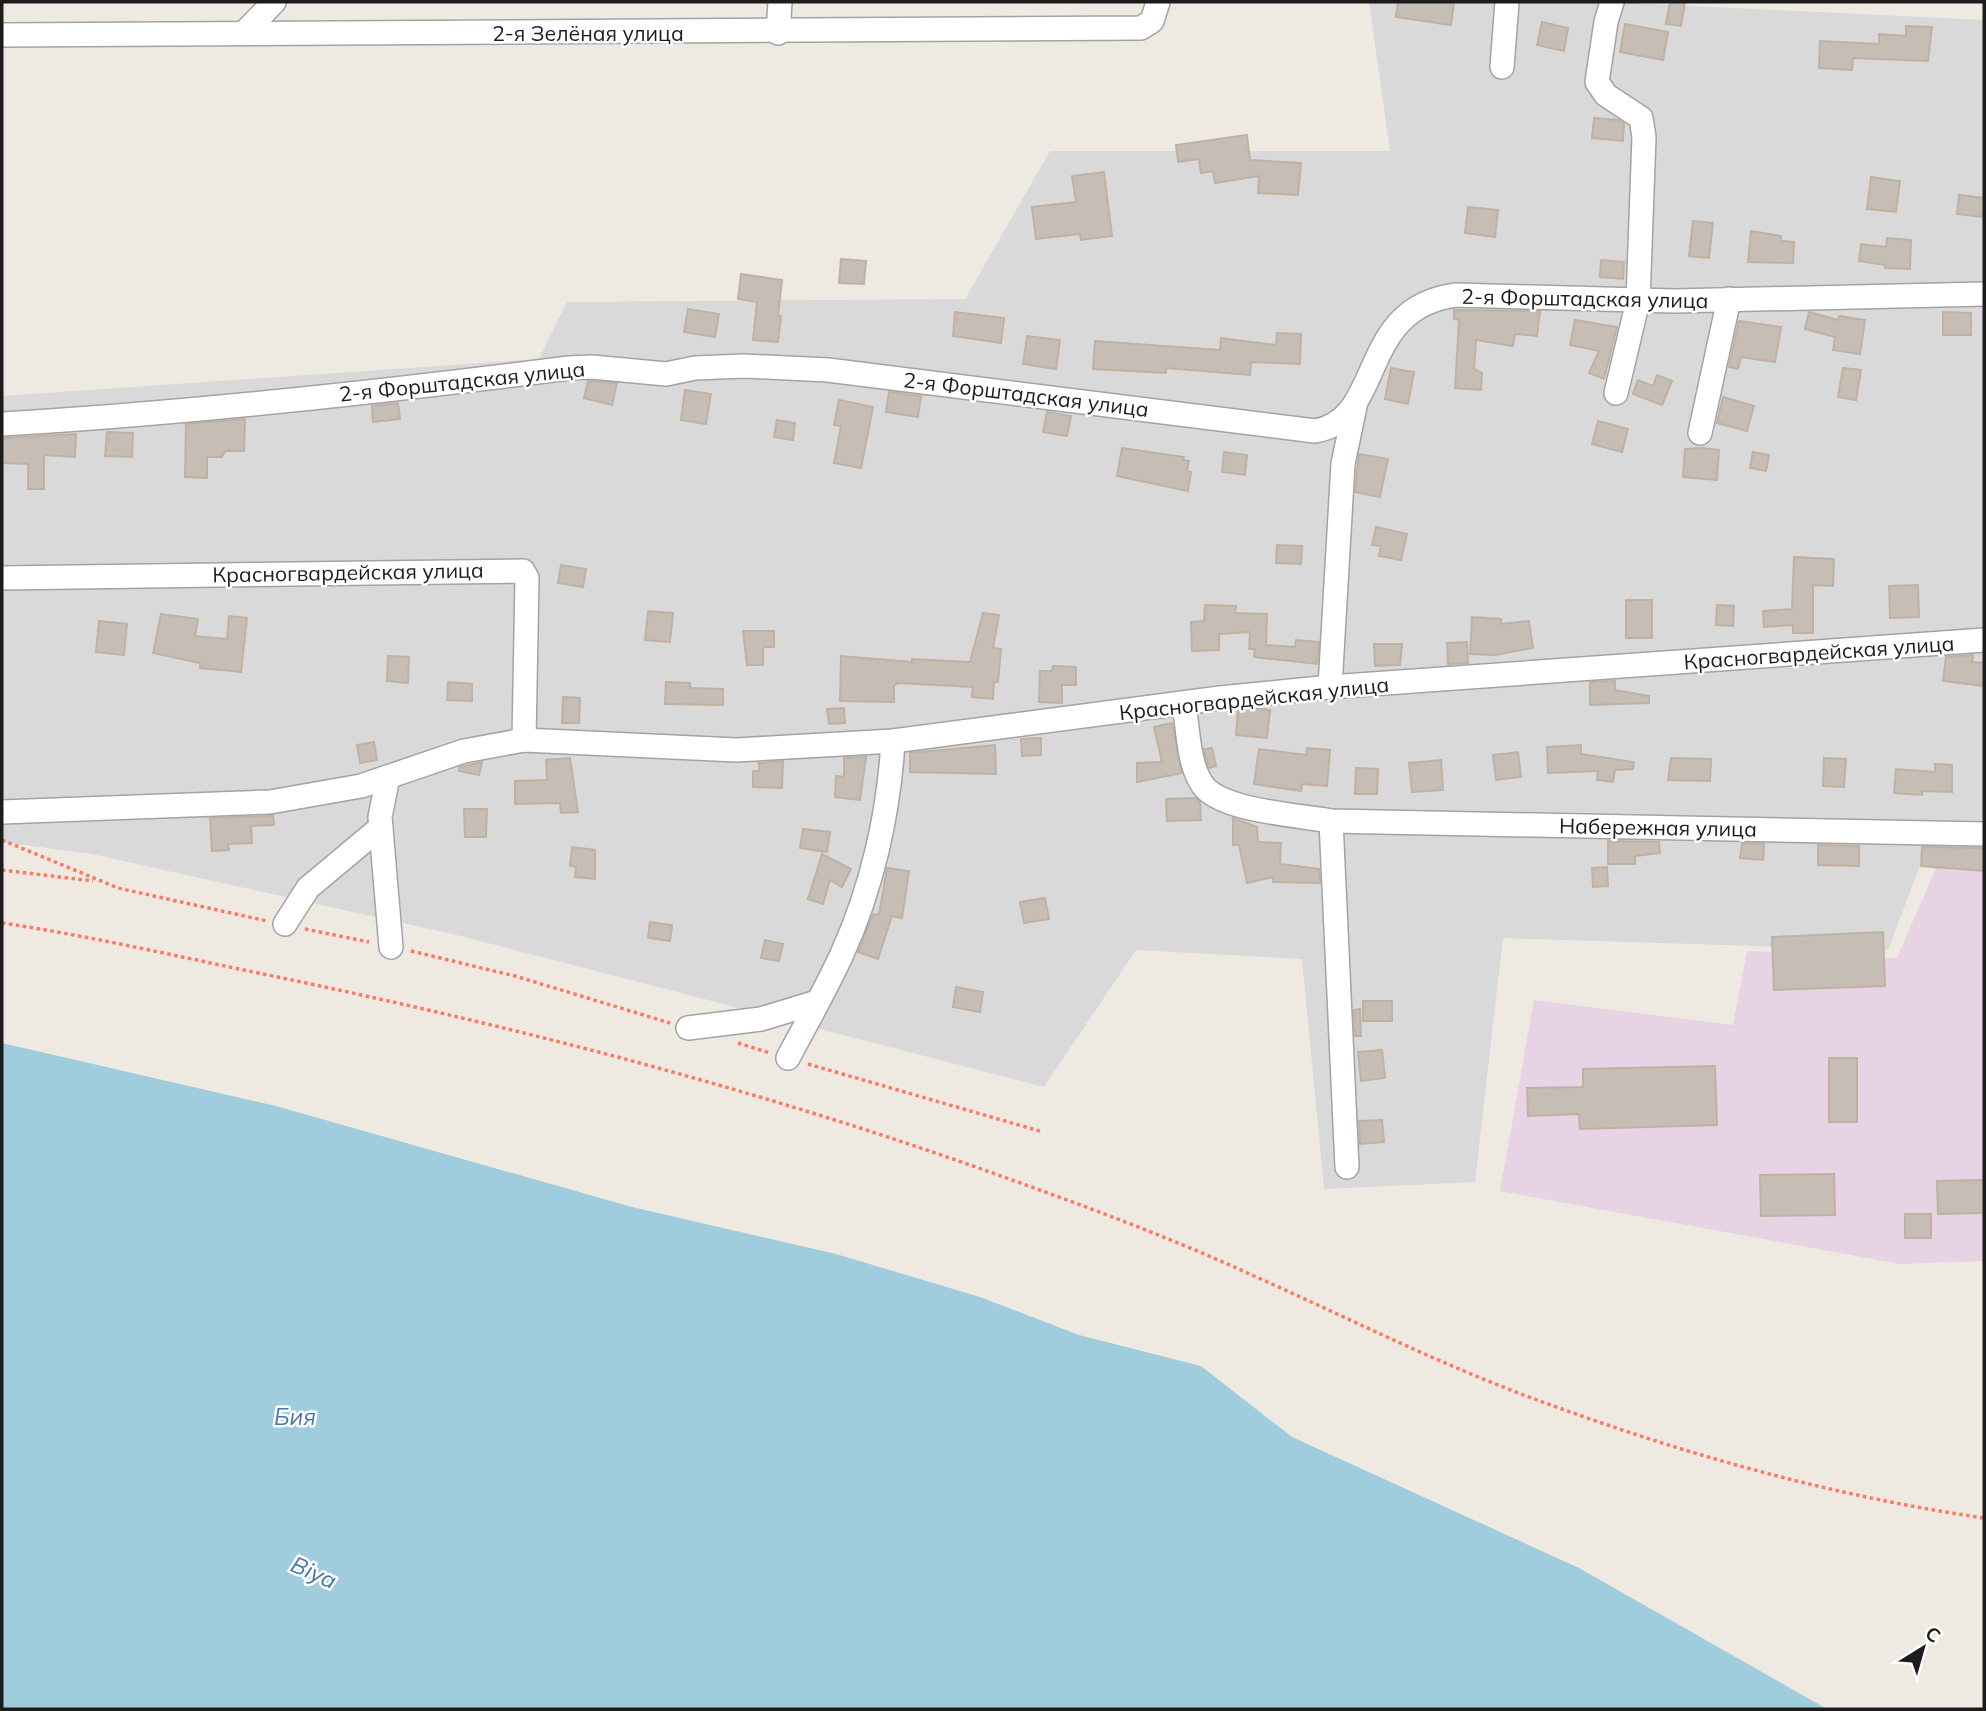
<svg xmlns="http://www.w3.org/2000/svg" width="1986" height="1711" viewBox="0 0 1986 1711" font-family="Mulish,sans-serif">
<rect width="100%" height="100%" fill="#eeeae1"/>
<path fill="#dad9d9" d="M1369 2H1610L1984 20V852L1926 850 1888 950 1503 938 1475 1182 1324 1189 1302 959 1136 950 1044 1087 457 935 92 854 2 842V396L539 359 567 302 965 299 1050 151H1390Z"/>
<path fill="#e7d3e3" d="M1938 863 1984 867V1261L1900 1264 1500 1191 1534 1000 1733 1025 1747 951 1897 958Z"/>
<path fill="#9fcdde" d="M2 1043 276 1106 632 1207 836 1254 980 1297 1079 1335 1201 1366 1292 1437 1579 1568 1827 1709H2Z"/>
<g fill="#c6bdb4" stroke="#c0b1a3" stroke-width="2">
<path d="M1398 2H1454L1451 25 1396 17Z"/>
<path d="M1670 2H1685L1681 26 1666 24Z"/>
<path d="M1542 22 1568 28 1564 51 1537 45Z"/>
<path d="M1625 24 1668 32 1663 60 1620 52Z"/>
<path d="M1906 26 1932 27 1928 61 1853 58 1852 70 1819 68 1820 41 1879 44V34L1906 36Z"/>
<path d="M1594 118 1618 120 1624 124 1623 141 1592 138Z"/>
<path d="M1247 135 1250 160 1301 163 1298 195 1258 193 1259 176 1215 183 1213 171 1201 173 1199 159 1178 162 1176 145Z"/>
<path d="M1104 172 1112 236 1081 240 1080 234 1036 239 1032 207 1076 202 1072 176Z"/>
<path d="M1871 177 1900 181 1896 212 1867 209Z"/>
<path d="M1959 195 1984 198V217L1957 214Z"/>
<path d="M1468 207 1498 210 1495 237 1465 233Z"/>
<path d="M1693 221 1713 223 1709 258 1689 256Z"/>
<path d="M1751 231 1781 236V241L1794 242 1793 263 1748 262Z"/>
<path d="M1887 238 1911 240 1910 269 1885 268V265L1859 261 1861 244 1886 247Z"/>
<path d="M841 259 866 261 864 284 839 283Z"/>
<path d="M1601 260 1624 262 1623 279 1600 277Z"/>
<path d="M741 274 782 280 778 316H781L778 342 753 340 757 302 738 299Z"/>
<path d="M688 309 719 314 715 337 684 332Z"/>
<path d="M1454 310 1540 311 1537 336 1515 334 1513 346 1476 340 1474 369 1482 373 1481 390 1455 388 1459 320 1454 319Z"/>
<path d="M955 312 1004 318 1001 343 953 336Z"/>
<path d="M1809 312 1838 320 1839 316 1865 320 1860 354 1833 350 1835 337 1805 329Z"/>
<path d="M1943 312 1971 313V335H1943Z"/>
<path d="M1575 320 1617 327 1604 379 1589 373 1599 351 1570 345Z"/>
<path d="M1739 321 1781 327 1775 362 1741 357 1738 369 1729 367Z"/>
<path d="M1277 333 1301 334 1300 364 1251 362 1250 375 1166 368V373L1093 369 1095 341 1220 350 1221 338 1276 345Z"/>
<path d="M1027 336 1060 340 1056 369 1023 364Z"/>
<path d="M1391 368 1414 372 1408 404 1385 399Z"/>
<path d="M1843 368 1861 370 1856 400 1838 397Z"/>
<path d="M1657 375 1672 381 1662 405 1633 394 1638 380 1653 386Z"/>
<path d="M588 381 617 383 612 405 584 398Z"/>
<path d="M685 390 711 394 706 424 681 420Z"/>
<path d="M889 392 921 396 918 417 886 412Z"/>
<path d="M1723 397 1754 406 1747 431 1717 423Z"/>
<path d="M839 400 873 407 861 468 834 463 841 426 834 425Z"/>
<path d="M398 403 400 419 373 422 372 406Z"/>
<path d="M1047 412 1071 416 1067 436 1043 432Z"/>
<path d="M245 419 244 451H225L222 457H207V478L185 477 186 424Z"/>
<path d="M777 420 795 423 793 440 774 437Z"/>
<path d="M1598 421 1628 429 1622 452 1592 444Z"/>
<path d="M107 432 133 433 132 457 105 456Z"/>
<path d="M76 434 75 457 44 455V489H28V464L2 463V438Z"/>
<path d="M1122 448 1184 457 1183 460 1189 461 1187 471 1191 472 1188 491 1117 476Z"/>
<path d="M1702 448 1719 450 1717 480 1683 477 1685 449Z"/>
<path d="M1224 452 1247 455 1245 475 1222 472Z"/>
<path d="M1753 452 1769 455 1766 471 1750 468Z"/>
<path d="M1359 454 1388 459 1380 497 1355 492Z"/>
<path d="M1376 527 1407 534 1401 560 1379 556 1381 546 1372 545Z"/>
<path d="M1277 545 1302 546 1301 564 1276 563Z"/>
<path d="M1794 557 1834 559 1833 586 1813 585V633H1793V625L1764 627 1763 611 1792 609Z"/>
<path d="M561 565 586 569 583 587 558 583Z"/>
<path d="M1918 585 1919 617 1890 618 1889 586Z"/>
<rect x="1626" y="600" width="26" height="38"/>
<path d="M1205 605 1236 606 1235 613 1267 614 1266 645 1295 647 1296 640 1319 642 1317 664 1254 657 1255 649H1249L1250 632 1219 634V650L1192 651 1191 622 1204 621Z"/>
<path d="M1717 605 1734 606 1733 626 1716 625Z"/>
<path d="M648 611 673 613 670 642 645 640Z"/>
<path d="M983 613 999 615 993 648 1001 649 998 682H994L993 699 972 697 973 687 898 683 894 686V702L840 701 841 656 912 662V659L970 662Z"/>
<path d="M161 614 198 619 195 636 227 639 229 616 247 618 241 672 200 668V663L153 653Z"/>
<path d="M1472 617 1501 619V624L1529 621 1533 648 1495 655 1470 654Z"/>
<path d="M99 621 127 624 124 655 96 652Z"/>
<path d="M743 631H774V647H763V665H747Z"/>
<path d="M1467 642 1468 663 1448 664 1447 643Z"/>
<path d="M1374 644H1402L1400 665 1375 666Z"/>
<path d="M1973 655 1972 662 1984 663V686L1943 681 1946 657Z"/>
<path d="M388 656 409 657 408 683 387 681Z"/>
<path d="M1053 666 1076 667V685H1062V703L1039 702 1040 671H1052Z"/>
<path d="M1615 681V690L1649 696V703L1590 705V682Z"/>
<path d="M448 682 472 684V701L447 700Z"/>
<path d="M666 682 690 683V688L723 689V705L665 704Z"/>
<path d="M563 697 580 698 579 723H562Z"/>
<path d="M844 708 845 723 829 724 827 709Z"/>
<path d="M1257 708 1270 710 1267 738 1236 735 1238 710Z"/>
<path d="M1172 723 1182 773 1137 782V763L1162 762 1154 727Z"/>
<path d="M1041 738V755L1022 756 1021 739Z"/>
<path d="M374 742 377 760 360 763 357 745Z"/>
<path d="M995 745 996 774 910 772V753Z"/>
<path d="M1581 745V754L1634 762 1633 769 1615 770 1613 782 1597 780 1598 771 1548 773 1547 747Z"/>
<path d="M1212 748 1216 766 1209 768 1204 749Z"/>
<path d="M1307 748 1330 750 1327 786 1302 784 1301 791 1254 784 1259 749 1306 755Z"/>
<path d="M1518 752 1521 777 1496 780 1493 755Z"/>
<path d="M866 757 860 800 835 797 836 776 844 777V758Z"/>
<path d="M570 758 578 812 561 813 560 803 515 804V781L547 780 546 760Z"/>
<path d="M1671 758 1711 759 1710 781 1668 780Z"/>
<path d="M1824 758 1846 759 1844 787 1823 786Z"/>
<path d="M1441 760 1443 790 1412 792 1409 763Z"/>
<path d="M783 761 782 788 753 787V771H759V763Z"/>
<path d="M482 762 479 775 459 771 460 767Z"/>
<path d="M1935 764 1952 765V792L1922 791V795L1894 793 1896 769 1935 772Z"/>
<path d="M1356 768 1378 769 1377 794H1355Z"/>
<path d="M1196 798 1200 802 1201 820 1167 821 1166 799Z"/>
<path d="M464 809H487L486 837H465Z"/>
<path d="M273 816 274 825 251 826 252 843 228 844 229 850 212 851 210 818Z"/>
<path d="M1233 818 1257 827 1258 842 1281 843 1280 864 1319 869 1320 883 1273 882V877L1247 883 1239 845H1233Z"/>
<path d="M803 829 830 832 827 852 800 848Z"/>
<path d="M1608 841 1659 842 1660 853 1635 856V864H1608Z"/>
<path d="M1742 843 1764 844 1763 860 1740 858Z"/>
<path d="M1818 845 1859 846V866L1818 865Z"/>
<path d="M572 847 595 850V879L575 877 576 867 570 866Z"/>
<path d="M1922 847 1984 848V871L1921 866Z"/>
<path d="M822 854 851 869 842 887 830 880 823 904 808 899Z"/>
<path d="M1607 867 1608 886 1593 887 1592 868Z"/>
<path d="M887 868 909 871 902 918 892 916 878 959 858 952 873 914 879 915Z"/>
<path d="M1045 898 1049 919 1024 923 1020 902Z"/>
<path d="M650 922 672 925 670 941 648 938Z"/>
<path d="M1883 932 1885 986 1774 990 1772 937Z"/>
<path d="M765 940 783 944 779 961 761 958Z"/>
<path d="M956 987 983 992 980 1012 953 1007Z"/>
<rect x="1363" y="1001" width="29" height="20"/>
<path d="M1360 1009 1361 1036H1355L1354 1010Z"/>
<path d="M1382 1050 1385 1078 1361 1081 1358 1052Z"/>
<rect x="1829" y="1058" width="28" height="64"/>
<path d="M1715 1066 1717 1125 1580 1129 1579 1114 1528 1116 1527 1088 1583 1087V1069Z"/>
<path d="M1382 1120 1384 1142 1360 1144 1359 1121Z"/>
<path d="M1834 1174 1835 1215 1761 1216 1760 1175Z"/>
<path d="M1984 1180V1213L1938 1214 1937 1181Z"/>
<rect x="1905" y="1214" width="26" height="24"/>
</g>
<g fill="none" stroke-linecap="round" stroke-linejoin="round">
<g stroke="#a3a3a3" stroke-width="26">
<g id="minor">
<path d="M1612 2 1606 22 1597 82 1606 95 1641 118 1644 137 1638 301 1616 393"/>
<path d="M244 33 274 2"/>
<path d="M778 33 780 2"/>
<path d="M2 35 1141 28 1152 21 1158 2"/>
<path d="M1502 67 1507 2"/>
<path d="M2 424C192 413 380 392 569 368L592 367 666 374 695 368 744 366 828 370 1315 431C1386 419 1356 308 1456 295L1674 301 1984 294"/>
<path d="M1700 433 1729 299"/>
<path d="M2 578 523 571 527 578 524 740"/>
<path d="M1330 687 1343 464 1355 406"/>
<path d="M1184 704C1188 728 1188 763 1202 784 1219 811 1299 815 1331 821L1984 834"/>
<path d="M388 777 380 817 391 947"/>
<path d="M2 812 270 802 361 786 464 751 524 740 736 750 893 741 1220 698 1330 687 1984 640"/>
<path d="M1331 821 1347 1167"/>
<path d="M285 924 308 888 381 827"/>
<path d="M688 1028 761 1019 817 1002"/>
<path d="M788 1058C806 1024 826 989 842 954 872 888 889 813 893 741"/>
</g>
</g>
<g stroke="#fe7862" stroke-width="3.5" stroke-dasharray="3.5 3.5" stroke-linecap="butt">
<path d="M2 840 118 888 267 921"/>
<path d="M2 870 93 881"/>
<path d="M2 923C91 936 180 957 268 975 519 1027 770 1092 1012 1180 1093 1209 1176 1240 1254 1276 1353 1320 1449 1369 1551 1405 1690 1456 1838 1497 1984 1518"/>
<path d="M305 929 369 942"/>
<path d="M411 951 515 976 670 1023"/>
<path d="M738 1043 770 1053"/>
<path d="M808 1064 1043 1132"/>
</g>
<use href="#minor" stroke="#fff" stroke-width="23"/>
</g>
<g text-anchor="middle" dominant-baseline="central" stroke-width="5" stroke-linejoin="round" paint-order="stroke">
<g font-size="21" fill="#1c1c1c" stroke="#fff">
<text x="588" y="33">2-я Зелёная улица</text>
<text transform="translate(1585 298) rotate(1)">2-я Форштадская улица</text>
<text transform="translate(462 381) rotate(-6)">2-я Форштадская улица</text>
<text transform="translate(1026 394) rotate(7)">2-я Форштадская улица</text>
<text transform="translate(348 572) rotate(-1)">Красногвардейская улица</text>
<text transform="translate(1819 652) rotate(-4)">Красногвардейская улица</text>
<text transform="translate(1254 698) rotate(-6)">Красногвардейская улица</text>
<text transform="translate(1658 827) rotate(1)">Набережная улица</text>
</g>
<g font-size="23" font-style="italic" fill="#4676ae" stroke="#fff">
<text x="295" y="1416">Бия</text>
<text transform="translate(314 1572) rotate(24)">Biya</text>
</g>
</g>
<rect width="1986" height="1711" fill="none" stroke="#1c1c1c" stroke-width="7"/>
<g transform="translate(1923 1648) rotate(37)" stroke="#ffffff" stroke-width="5" paint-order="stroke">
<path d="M0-5L12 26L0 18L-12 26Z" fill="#1c1c1c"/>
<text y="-10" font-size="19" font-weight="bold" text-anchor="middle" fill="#1c1c1c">С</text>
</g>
</svg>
